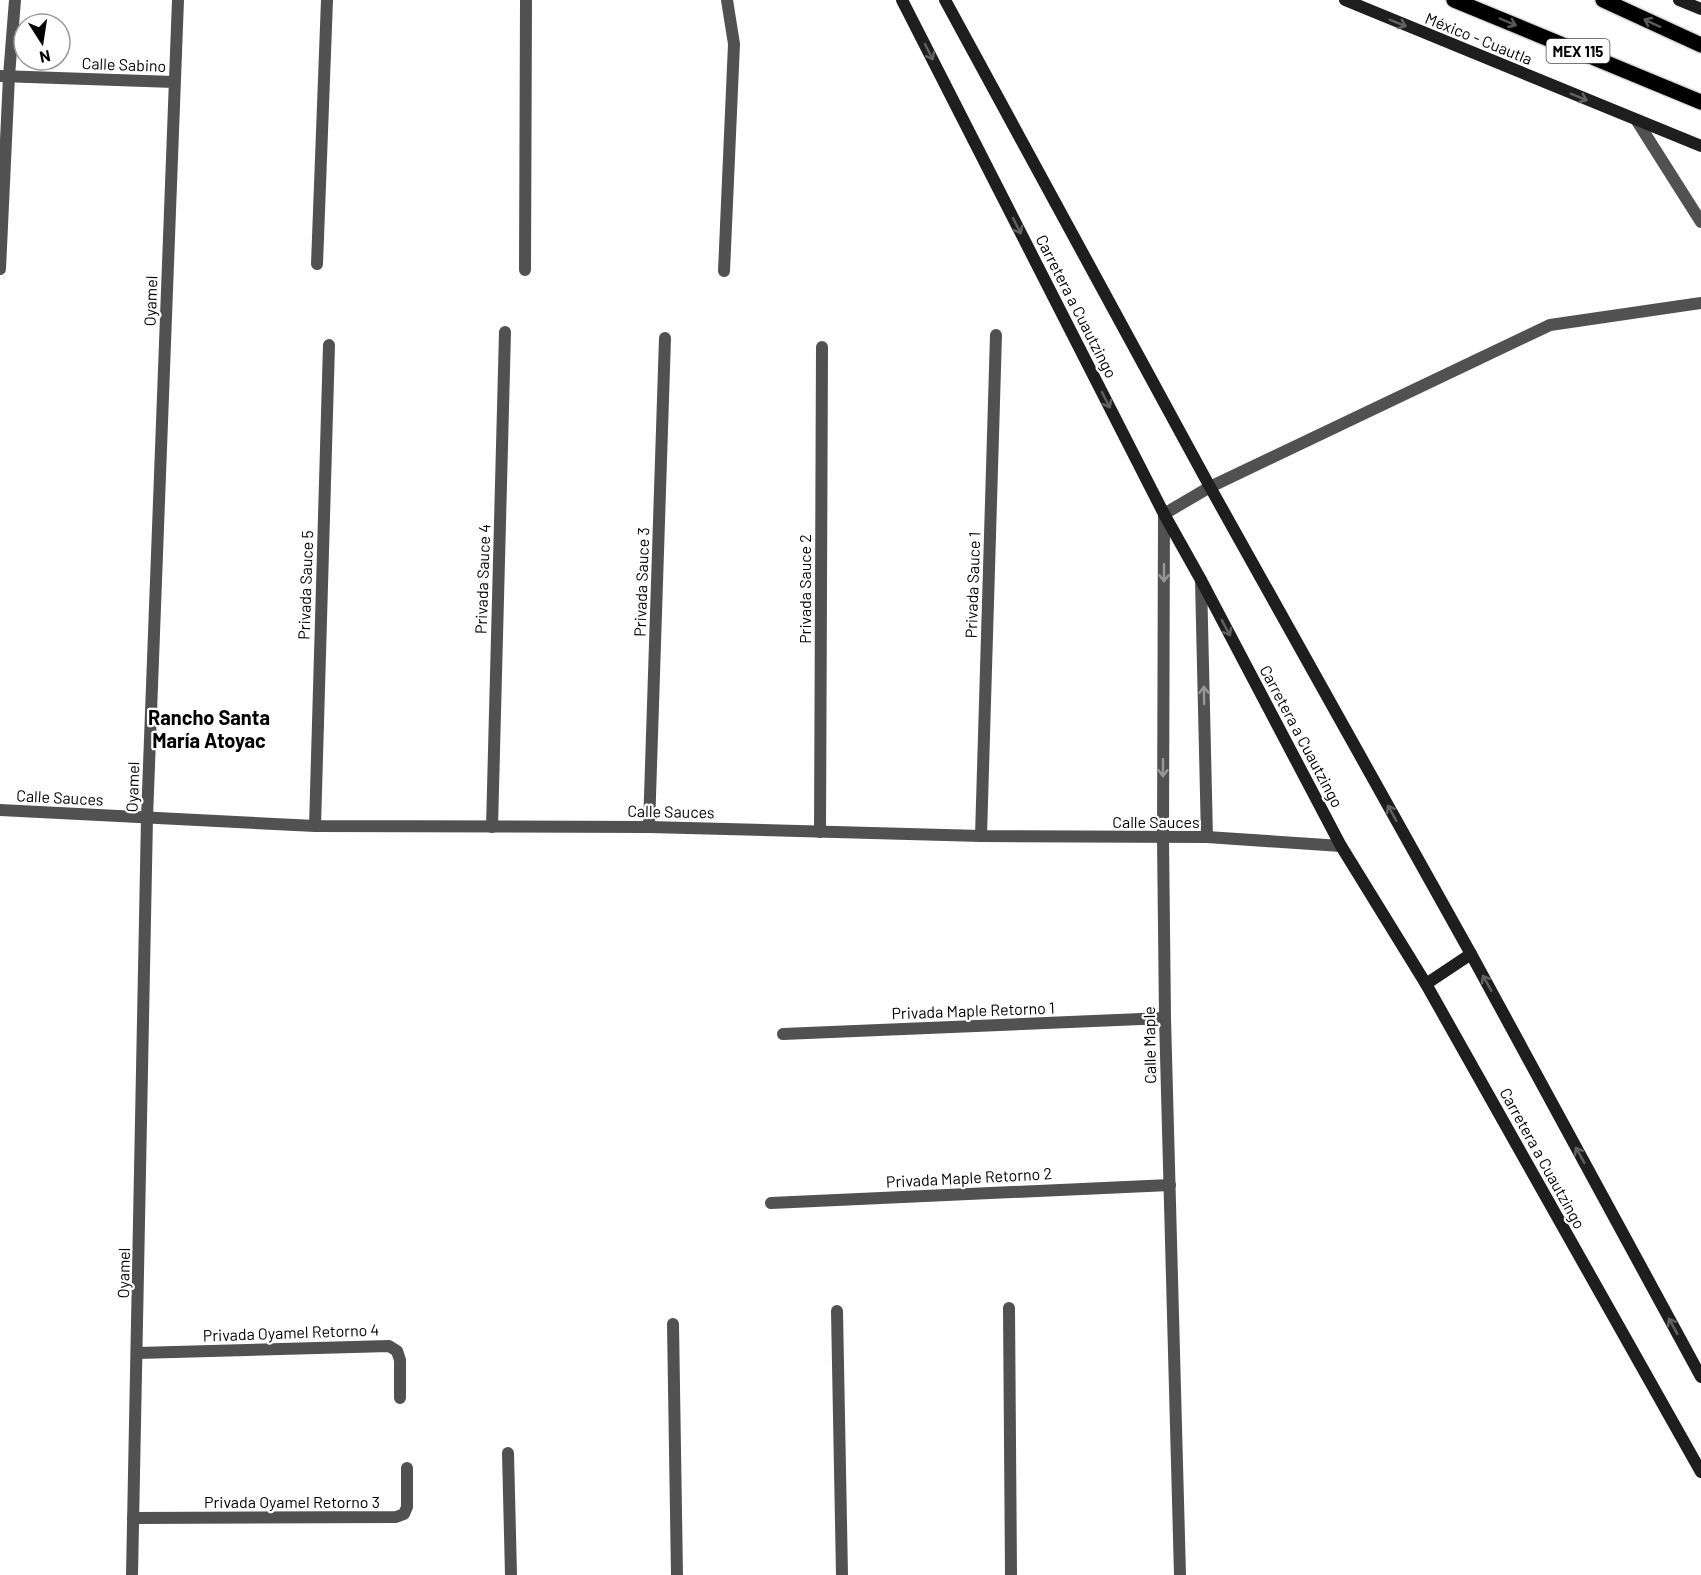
<svg xmlns="http://www.w3.org/2000/svg" width="1701" height="1575" viewBox="0 0 1701 1575" font-family="Barlow,sans-serif">
<rect width="100%" height="100%" fill="#fff"/>
<g fill="none" stroke-linecap="round" stroke-linejoin="round">
<g stroke="#dbdbdb" stroke-width="18">
<g id="primary">
<path d="M1454 0 1701 102"/>
<path d="M1603 0 1701 45"/>
</g>
</g>
<g stroke="#515151" stroke-width="12">
<path d="M1637 121 1701 222"/>
<path d="M1210 487 1550 325 1701 303"/>
</g>
<g stroke="#515151" stroke-width="12">
<path d="M0 76 174 82"/>
<path d="M317 264 327 0"/>
<path d="M0 269 9 76 15 0"/>
<path d="M525 270 526 0"/>
<path d="M724 271 734 44 727 0"/>
<path d="M1201 580 1207 837"/>
<path d="M0 810 315 826 649 827 981 836 1207 837 1341 846"/>
<path d="M315 826 329 345"/>
<path d="M492 827 505 332"/>
<path d="M649 827 665 338"/>
<path d="M820 832 822 347"/>
<path d="M981 836 996 335"/>
<path d="M783 1034 1165 1018"/>
<path d="M771 1203 1170 1185"/>
<path d="M1009 1308 1011 1575"/>
<path d="M837 1311 842 1575"/>
<path d="M673 1324 677 1575"/>
<path d="M138 1353 389 1346 397 1351 400 1360V1398"/>
<path d="M508 1453 511 1575"/>
<path d="M133 1518 396 1517 404 1514 407 1507V1468"/>
<path d="M132 1575 147 818 178 0"/>
<path d="M1180 1575 1165 1018 1163 838 1164 514 1210 487"/>
</g>
<g stroke="#1e1e1e" stroke-width="12">
<path d="M902 0 1164 514 1201 580 1341 846 1426 984 1701 1472"/>
<path d="M945 0 1210 487 1471 954 1701 1377"/>
<path d="M1345 0 1701 146"/>
<path d="M1679 0 1701 9"/>
<path d="M1426 984 1471 954"/>
</g>
<use href="#primary" stroke="#000" stroke-width="15"/>
</g>
<defs><path id="oneway-shaft" d="M-6 0H5M1.5-3L5.5 0L1.5 3" fill="none" stroke-width="1.6" stroke-linecap="round" stroke-linejoin="round" transform="scale(1.5)"/></defs>
<g stroke="#595959">
<use href="#oneway-shaft" transform="translate(1508 22) rotate(23)"/>
<use href="#oneway-shaft" transform="translate(1652 23) rotate(-155)"/>
</g>
<g stroke="#626262">
<use href="#oneway-shaft" transform="translate(1398 23) rotate(22)"/>
<use href="#oneway-shaft" transform="translate(929 52) rotate(63)"/>
<use href="#oneway-shaft" transform="translate(1579 97) rotate(22)"/>
<use href="#oneway-shaft" transform="translate(1017 226) rotate(63)"/>
<use href="#oneway-shaft" transform="translate(1106 400) rotate(63)"/>
<use href="#oneway-shaft" transform="translate(1226 628) rotate(62)"/>
<use href="#oneway-shaft" transform="translate(1392 813) rotate(-119)"/>
<use href="#oneway-shaft" transform="translate(1487 983) rotate(-119)"/>
<use href="#oneway-shaft" transform="translate(1580 1155) rotate(-119)"/>
<use href="#oneway-shaft" transform="translate(1673 1326) rotate(-119)"/>
</g>
<g stroke="#979797">
<use href="#oneway-shaft" transform="translate(1164 573) rotate(90)"/>
<use href="#oneway-shaft" transform="translate(1204 695) rotate(-91)"/>
<use href="#oneway-shaft" transform="translate(1163 768) rotate(90)"/>
</g>
<g text-anchor="middle" dominant-baseline="central" stroke-width="4.5" stroke-linejoin="round" paint-order="stroke">
<rect fill="#fff" stroke="#4c4c4c" stroke-width="1.5" x="1546.5" y="39" width="63" height="24" rx="4.5"/>
<g font-size="15" font-weight="bold" fill="#000">
<text x="1578" y="51">MEX 115</text>
</g>
<g font-size="16" fill="#000" stroke="#fff">
<text transform="translate(1479 38) rotate(22)">México - Cuautla</text>
<text transform="translate(124 64) rotate(2)">Calle Sabino</text>
<text transform="translate(150 301) rotate(-88)">Oyamel</text>
<text transform="translate(1077 306) rotate(63)">Carretera a Cuautzingo</text>
<text transform="translate(482 579) rotate(-88)">Privada Sauce 4</text>
<text transform="translate(641 582) rotate(-88)">Privada Sauce 3</text>
<text transform="translate(305 585) rotate(-88)">Privada Sauce 5</text>
<text transform="translate(972 585) rotate(-88)">Privada Sauce 1</text>
<text transform="translate(804 589) rotate(-90)">Privada Sauce 2</text>
<text transform="translate(1302 736) rotate(62)">Carretera a Cuautzingo</text>
<text transform="translate(132 787) rotate(-88)">Oyamel</text>
<text transform="translate(60 797) rotate(3)">Calle Sauces</text>
<text transform="translate(671 811) rotate(1)">Calle Sauces</text>
<text x="1156" y="821">Calle Sauces</text>
<text transform="translate(973 1010) rotate(-2)">Privada Maple Retorno 1</text>
<text transform="translate(1149 1045) rotate(-91)">Calle Maple</text>
<text transform="translate(1543 1158) rotate(61)">Carretera a Cuautzingo</text>
<text transform="translate(969 1177) rotate(-3)">Privada Maple Retorno 2</text>
<text transform="translate(123 1273) rotate(-89)">Oyamel</text>
<text transform="translate(291 1332) rotate(-2)">Privada Oyamel Retorno 4</text>
<text x="292" y="1501">Privada Oyamel Retorno 3</text>
</g>
<g font-size="20" font-weight="bold" fill="#000" stroke="#fff">
<text x="209" y="717">Rancho Santa<tspan x="209" dy="23">María Atoyac</tspan></text>
</g>
</g>
<g transform="translate(42 42) rotate(168)"><circle r="28" fill="#ffffff" stroke="#999999" stroke-width="1.5"/>
<path d="M0-4.5L10 22L0 15L-10 22Z" fill="#000000"/>
<text y="-9" font-size="16" font-weight="bold" text-anchor="middle" fill="#000000">N</text>
</g>
</svg>
